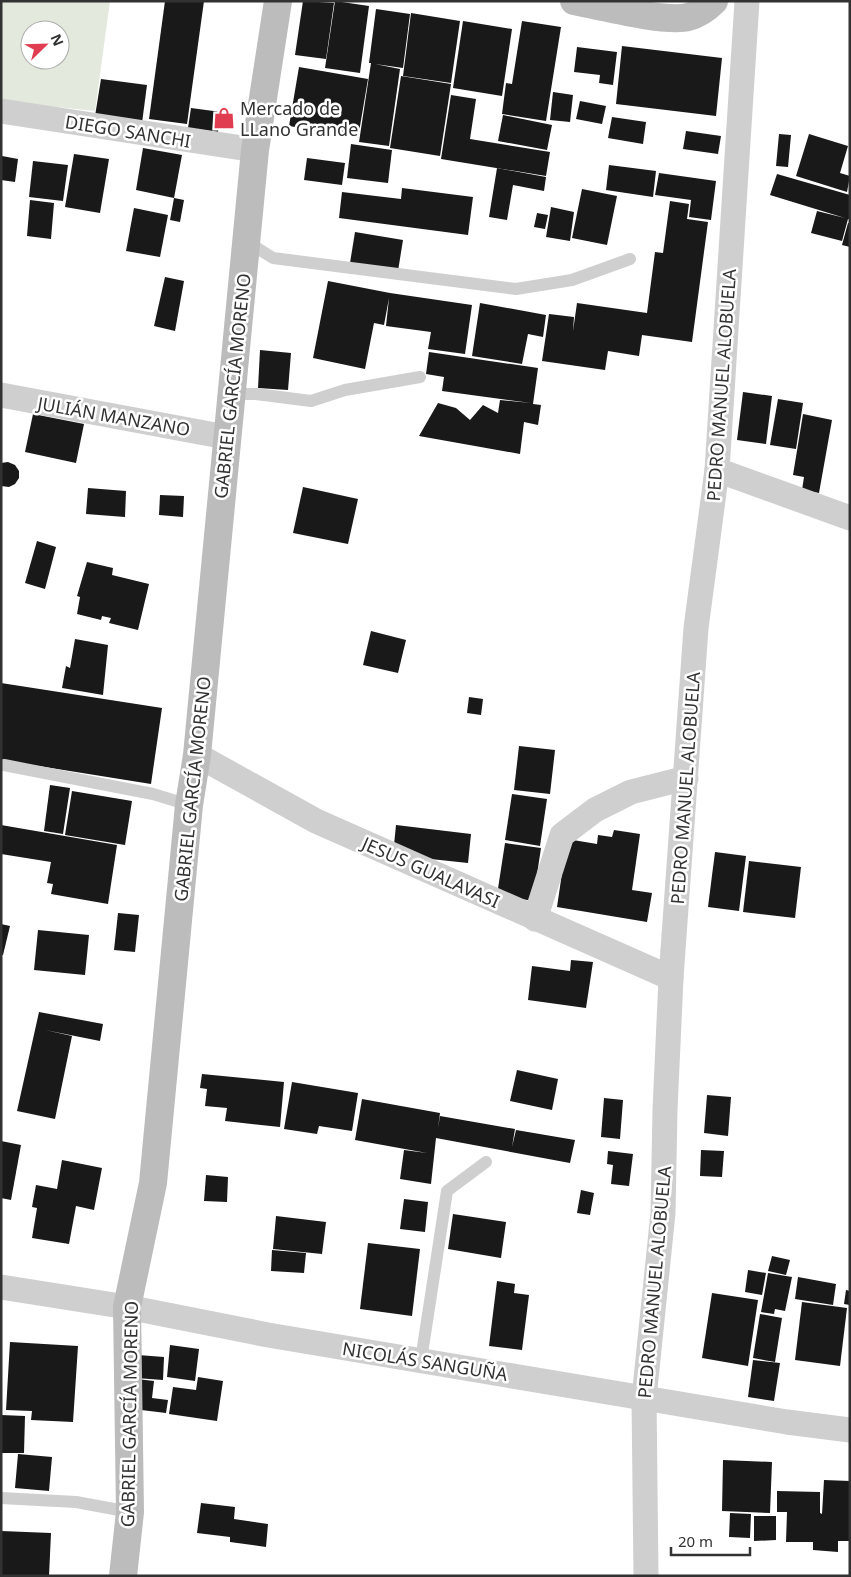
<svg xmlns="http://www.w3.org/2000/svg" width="851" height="1577" viewBox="0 0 851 1577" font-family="'Noto Sans',sans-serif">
<rect width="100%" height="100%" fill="#fff"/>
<path fill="#e3e9dc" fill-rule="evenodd" d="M1 1H110L95 111 1 101ZM30 30H60V60H30Z"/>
<g fill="#191919">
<path d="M165 1H204L187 124 149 119Z"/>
<path d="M303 1 334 3 326 59 295 55Z"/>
<path d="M335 1 369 6 360 73 325 68Z"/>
<path d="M376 9 410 14 403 68 375 64 400 69 389 146 359 142 371 63H369Z"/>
<path d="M411 13 460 21 451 83 403 76Z"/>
<path d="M463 21 512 29 502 96 453 88Z"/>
<path d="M522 21 561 27 546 121 502 114 506 83 512 84Z"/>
<path d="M622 46 722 58 716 116 616 104Z"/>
<path d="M577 47 617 52 613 85 599 83 600 75 574 72Z"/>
<path d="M299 67 368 79 358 138 289 126Z"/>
<path d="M401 76 451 84 440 156 390 148Z"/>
<path d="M101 79 147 85 142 123 95 116Z"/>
<path d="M553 92 573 95 570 122 550 120Z"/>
<path d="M451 95 476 99 470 139 550 152 546 176 441 159Z"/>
<path d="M580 101 606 106 602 124 576 119Z"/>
<path d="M191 108 221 112 218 132 188 128Z"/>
<path d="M503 115 552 125 547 150 498 141Z"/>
<path d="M612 117 646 122 643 144 608 138Z"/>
<path d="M686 131 721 136 718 154 683 149Z"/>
<path d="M779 134 791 135 788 167 776 166Z"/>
<path d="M809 134 848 146 840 173 850 176 847 192 796 176Z"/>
<path d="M351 144 392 150 388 183 347 178Z"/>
<path d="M143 148 182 155 174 198 136 190Z"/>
<path d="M74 154 109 159 100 213 65 207Z"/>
<path d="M2 156 18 159 15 182 1 180Z"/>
<path d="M307 158 345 163 342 185 304 180Z"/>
<path d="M33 161 68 165 63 201 29 197Z"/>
<path d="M609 165 656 171 653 197 606 190Z"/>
<path d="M497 168 546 177 544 191 513 185 507 220 489 217Z"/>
<path d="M659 173 716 181 711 220 689 217 691 200 655 195Z"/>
<path d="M777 174 850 195V219H848L842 241 811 233 817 211 845 218 770 195Z"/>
<path d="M402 188 473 197 468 235 339 218 342 192 401 199Z"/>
<path d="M582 189 617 196 607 245 572 238Z"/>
<path d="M174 198 184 200 180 222 170 220Z"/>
<path d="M30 200 54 203 51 239 27 236Z"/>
<path d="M670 201 689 204 687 219 708 222 692 342 642 335 639 356 608 351 605 370 542 361 549 314 574 317 573 331 577 303 647 313 655 252 663 253Z"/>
<path d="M551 207 574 212 570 241 546 237Z"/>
<path d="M134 208 168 215 160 257 126 251Z"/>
<path d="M537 213 548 215 545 229 534 227Z"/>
<path d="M848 223H850V247L842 245Z"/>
<path d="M355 232 403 240 398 271 350 263Z"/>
<path d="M165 277 184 281 175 331 154 326Z"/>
<path d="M328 281 390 293 472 305 465 354 428 349 431 332 386 326 389 298 384 325 374 323 365 369 313 358Z"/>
<path d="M480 303 546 315 543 337 528 334 522 364 472 356Z"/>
<path d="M260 350 291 353 288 390 258 388Z"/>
<path d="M429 352 538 368 533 404 541 405 538 425 524 422 520 454 419 436 438 403 456 408 470 420 483 405 498 413 500 400 531 403 442 391 444 377 426 374Z"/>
<path d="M743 392 772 396 766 444 737 440Z"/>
<path d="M778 399 803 403 796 449 770 445Z"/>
<path d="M33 414 84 424 76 463 25 452Z"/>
<path d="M803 414 832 420 819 493 802 490 804 477 793 475Z"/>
<path d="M8 462 15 465 19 471V478L15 484 9 487 1 486V463Z"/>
<path d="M303 487 358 499 348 544 293 533Z"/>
<path d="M88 488 126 491 125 517 86 514Z"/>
<path d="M160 495 184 496 183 517 159 515Z"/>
<path d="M37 541 56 547 45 589 25 583Z"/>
<path d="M87 562 113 568 112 575 149 584 138 630 109 623 111 618 102 616 101 620 77 614 80 597 77 596Z"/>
<path d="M371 631 406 640 398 673 363 665Z"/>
<path d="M75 639 108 645 103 695 62 688 66 666 70 668Z"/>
<path d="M1 683 162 708 151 784 1 760Z"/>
<path d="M469 697 483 699 481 715 467 713Z"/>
<path d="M519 746 555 750 550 794 514 790Z"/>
<path d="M50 785 70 788 63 834 44 831Z"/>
<path d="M72 791 132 801 125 845 65 835Z"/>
<path d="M512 794 547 799 540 846 505 840Z"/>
<path d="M1 825 117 845 108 904 51 894 53 884 47 883 51 862 1 854Z"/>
<path d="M396 825 471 834 468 863 393 855Z"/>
<path d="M614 830 640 834 632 890 652 893 647 922 557 907 567 839 597 844 598 835 612 837Z"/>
<path d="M505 843 541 848 533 901 497 895Z"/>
<path d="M715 852 746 856 739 911 708 907Z"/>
<path d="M749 861 801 867 795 918 743 912Z"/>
<path d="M118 913 139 915 135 952 114 950Z"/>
<path d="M1 924 10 926 3 955H1Z"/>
<path d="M38 930 89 935 85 975 34 970Z"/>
<path d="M571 960 593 962 586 1008 528 1000 532 966 570 971Z"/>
<path d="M39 1012 103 1024 100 1041 45 1030 72 1036 55 1119 17 1111Z"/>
<path d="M517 1070 558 1079 552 1110 510 1101Z"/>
<path d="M202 1074 284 1082 280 1127 225 1121 227 1108 205 1106 207 1089 200 1088Z"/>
<path d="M292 1082 358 1093 352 1131 319 1126 317 1134 284 1129Z"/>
<path d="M707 1095 731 1097 728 1136 704 1133Z"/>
<path d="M604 1098 623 1100 620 1139 601 1137Z"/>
<path d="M362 1099 440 1113 438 1128 440 1116 515 1129 512 1147 516 1130 575 1140 570 1163 436 1138 431 1184 400 1179 404 1150 427 1153 355 1140Z"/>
<path d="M1 1141 21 1145 11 1200 1 1198Z"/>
<path d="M701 1150 724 1151 722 1177 700 1176Z"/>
<path d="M608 1151 633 1154 629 1186 611 1184 613 1165 607 1164Z"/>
<path d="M62 1160 102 1168 94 1210 76 1206 69 1244 32 1238 37 1208 32 1207 36 1185 57 1189Z"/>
<path d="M206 1175 228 1177 227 1202 204 1201Z"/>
<path d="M581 1190 594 1193 590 1215 577 1213Z"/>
<path d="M404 1199 428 1202 425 1232 400 1229Z"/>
<path d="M453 1214 506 1222 501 1258 448 1249Z"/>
<path d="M276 1216 326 1222 322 1254 273 1249Z"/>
<path d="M368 1243 420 1249 412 1316 360 1309Z"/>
<path d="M272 1250 306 1253 304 1273 271 1271Z"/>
<path d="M772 1256 790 1260 786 1275 768 1271Z"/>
<path d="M748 1270 766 1273 762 1295 745 1292Z"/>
<path d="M768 1273 792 1277 785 1311 775 1309 774 1314 761 1312Z"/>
<path d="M798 1277 836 1284 833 1305 795 1299Z"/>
<path d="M497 1281 515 1284 514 1293 529 1295 522 1350 489 1346Z"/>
<path d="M846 1290 850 1291V1305L844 1304Z"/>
<path d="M712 1293 758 1300 748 1366 702 1358Z"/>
<path d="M802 1302 847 1308 840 1366 795 1360Z"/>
<path d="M760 1314 782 1318 775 1362 753 1358Z"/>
<path d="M10 1342 78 1346 73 1422 31 1420 32 1411 6 1410Z"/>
<path d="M170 1345 199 1349 195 1381 167 1377Z"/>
<path d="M138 1355 164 1357 163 1380 136 1378Z"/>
<path d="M753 1360 780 1363 774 1401 748 1397Z"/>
<path d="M198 1377 223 1381 217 1421 169 1414 173 1387 196 1390Z"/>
<path d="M137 1379 154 1381 152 1398 168 1400 166 1413 133 1409Z"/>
<path d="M1 1415 25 1416 24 1453H1Z"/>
<path d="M18 1454 52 1457 49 1491 15 1488Z"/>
<path d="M723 1460 772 1462 770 1513 722 1511Z"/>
<path d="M824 1480 850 1481V1541H838V1552L813 1550V1542H786L787 1512H777V1491L820 1492V1513L822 1514Z"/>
<path d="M201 1503 235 1507 234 1519 268 1524 266 1547 230 1542V1537L197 1533Z"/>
<path d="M730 1513 751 1514 750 1538 729 1537Z"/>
<path d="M754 1516H776V1540L754 1541Z"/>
<path d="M1 1531 51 1533 49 1576H1Z"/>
</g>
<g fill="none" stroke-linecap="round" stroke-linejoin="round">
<g stroke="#cfcfcf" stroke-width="12">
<path d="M246 241 273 258 516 289 572 280 630 259"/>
<path d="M231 394H256L311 401 345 390 420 377"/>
<path d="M4 765 153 794 189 805"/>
<path d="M421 1360 447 1191 486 1162"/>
<path d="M1 1498 76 1502 130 1512"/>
</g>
<g stroke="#cfcfcf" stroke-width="25">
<path d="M1 111 255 150"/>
<path d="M1 395 226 437"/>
<path d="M717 470 850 518"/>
<path d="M197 755 316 821 671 978"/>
<path d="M535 919 562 835 595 810 631 792 686 778"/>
<path d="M1 1287 127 1307 268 1335 787 1422 850 1430"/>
<path d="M646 1576 644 1398 663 1213 665 1110 671 978 696 628 717 470 747 1"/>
</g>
<g stroke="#bcbcbc" stroke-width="28">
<path d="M574 1C599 6 667 23 688 17 699 14 706 9 714 1"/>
<path d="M123 1576 130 1512 127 1307 153 1183 189 805 197 755 255 150 278 1"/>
</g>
</g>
<defs>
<g id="shop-bare" transform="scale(1.725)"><path d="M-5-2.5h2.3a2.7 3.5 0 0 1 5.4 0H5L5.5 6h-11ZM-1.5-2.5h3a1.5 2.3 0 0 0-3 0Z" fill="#e03e50" stroke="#fff" stroke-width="2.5" paint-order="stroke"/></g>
</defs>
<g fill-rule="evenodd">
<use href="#shop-bare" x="224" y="118"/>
</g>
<g text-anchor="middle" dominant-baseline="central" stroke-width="5" stroke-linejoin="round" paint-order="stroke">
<g font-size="18" fill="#323232" stroke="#fff" text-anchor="start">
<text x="240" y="108">Mercado de<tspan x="240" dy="21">LLano Grande</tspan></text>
</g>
<g font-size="18" fill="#323232" stroke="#fff">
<text transform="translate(128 131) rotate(9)">DIEGO SANCHI</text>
<text transform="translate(721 385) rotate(-86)">PEDRO MANUEL ALOBUELA</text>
<text transform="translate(232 386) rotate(-84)">GABRIEL GARCÍA MORENO</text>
<text transform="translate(114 416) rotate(10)">JULIÁN MANZANO</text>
<text transform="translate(685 788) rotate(-86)">PEDRO MANUEL ALOBUELA</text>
<text transform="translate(192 789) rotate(-84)">GABRIEL GARCÍA MORENO</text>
<text transform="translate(431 872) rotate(24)">JESUS GUALAVASI</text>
<text transform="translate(654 1282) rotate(-85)">PEDRO MANUEL ALOBUELA</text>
<text transform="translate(425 1361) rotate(9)">NICOLÁS SANGUÑA</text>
<text transform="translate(129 1414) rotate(-89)">GABRIEL GARCÍA MORENO</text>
</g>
</g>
<rect width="851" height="1577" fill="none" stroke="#323232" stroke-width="5"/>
<g transform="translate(45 45) rotate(67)"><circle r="24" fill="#ffffff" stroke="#adadad"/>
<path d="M0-4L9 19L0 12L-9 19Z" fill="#e03e50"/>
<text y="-8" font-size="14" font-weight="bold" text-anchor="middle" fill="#323232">N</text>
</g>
<path d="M671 1547v8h79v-8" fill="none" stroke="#323232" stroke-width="2.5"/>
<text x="678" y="1547" font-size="15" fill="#323232" stroke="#ffffff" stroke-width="4" paint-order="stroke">20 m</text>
</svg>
